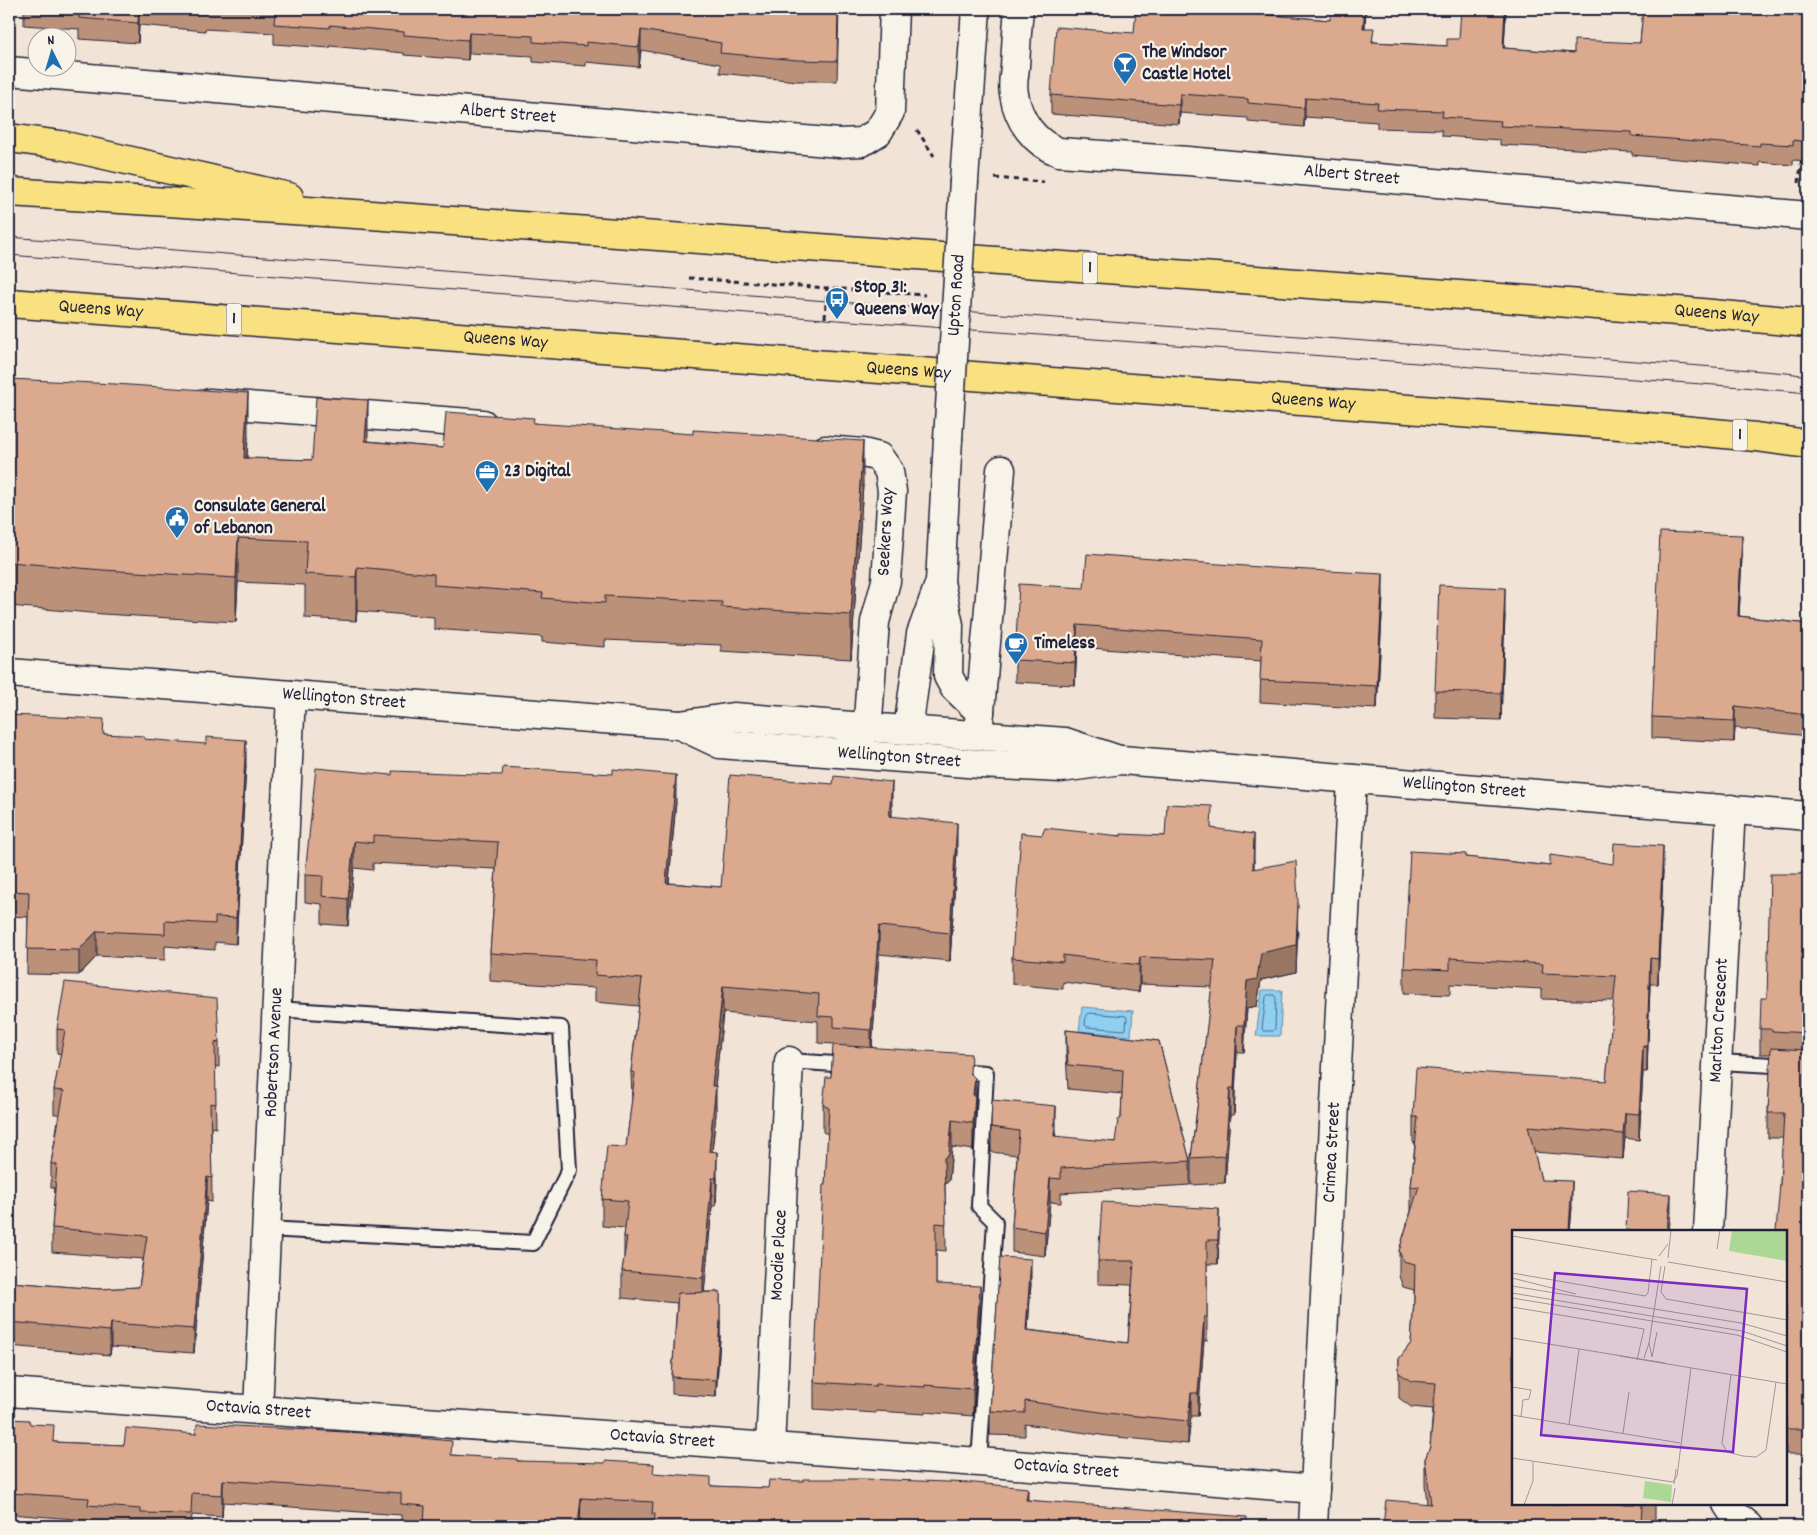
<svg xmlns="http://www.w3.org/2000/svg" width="1817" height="1535" viewBox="0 0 1817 1535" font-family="Dekko,sans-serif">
<rect width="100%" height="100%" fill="#f1e4d6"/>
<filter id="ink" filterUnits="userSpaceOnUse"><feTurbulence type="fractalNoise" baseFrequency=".02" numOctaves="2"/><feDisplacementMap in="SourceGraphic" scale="10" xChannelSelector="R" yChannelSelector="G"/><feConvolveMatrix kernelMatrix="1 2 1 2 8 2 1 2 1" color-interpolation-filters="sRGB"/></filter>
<g filter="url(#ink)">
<g fill="#8fcff1" stroke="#638aa8">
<path d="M1262 990H1282L1280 1036H1256Z"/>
<path d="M1082 1007 1133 1011 1131 1036 1079 1031Z"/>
</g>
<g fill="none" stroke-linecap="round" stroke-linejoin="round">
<g stroke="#4e6784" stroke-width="1">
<path d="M1268 995H1274L1276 998 1275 1029 1273 1031H1264L1262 1029 1266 997Z"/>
<path d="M1089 1013 1126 1016 1127 1018 1126 1029 1124 1030 1087 1027 1085 1025 1086 1015Z"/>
</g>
<g stroke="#22223b" stroke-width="18">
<g id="lane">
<path d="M789 1061 850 1065"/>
<path d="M1719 1062 1808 1067"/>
<path d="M954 1071 986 1073 979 1206 995 1222 979 1462"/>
<path d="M266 1229 533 1243 569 1170 561 1028 277 1009"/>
</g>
</g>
<g stroke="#22223b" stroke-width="31">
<g id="street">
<path id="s1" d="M1019 9C1017 28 1016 48 1015 67 1014 76 1012 85 1014 94 1018 120 1034 143 1059 152L1188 161 1808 216"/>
<path id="s2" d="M9 71 839 143 862 142 878 132 890 112 894 9"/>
<path d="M964 181 976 9"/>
<path d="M210 403 483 424"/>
<path d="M948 439 940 582 949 625 948 676 954 687 980 712"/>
<path d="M825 450 863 453 879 457 889 471 892 491 886 581 875 622 868 719C865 733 856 746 843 753"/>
<path d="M979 723 1001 470"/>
<path d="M908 730 921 634 940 582"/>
<path id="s3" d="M1708 1231 1731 809"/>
<path id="s4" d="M9 1392 979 1462 1315 1489"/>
<path id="s5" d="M258 1410 291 695"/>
<path id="s6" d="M770 1447 789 1061"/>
<path d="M1727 1504 1733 1513 1749 1526"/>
<path id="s7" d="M1313 1526 1352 779"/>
</g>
</g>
<g stroke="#22223b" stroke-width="31">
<g id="secondary">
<path id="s8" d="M9 673 680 725 733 717 1065 742 1116 759"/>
<path id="s9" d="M680 725 720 744 980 764 1061 768 1121 760 1808 816"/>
</g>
</g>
<g stroke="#22223b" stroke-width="31">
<g id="highway">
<path d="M9 138 61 145 289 197"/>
<path id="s10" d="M9 192 371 215 1691 312 1808 323"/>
<path id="s11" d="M9 303 1672 429 1756 437 1808 444"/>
</g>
</g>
<g stroke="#22223b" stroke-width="3" stroke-dasharray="5 4" stroke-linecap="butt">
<path d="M917 130 934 156"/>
<path d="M995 178 1044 182"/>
<path d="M1799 183 1802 156"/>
<path d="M689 278 925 295"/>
<path d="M825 318 827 287"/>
</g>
<use href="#lane" stroke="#f7f3e8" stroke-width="14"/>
<use href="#street" stroke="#f7f3e8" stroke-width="28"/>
<use href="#secondary" stroke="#f7f3e8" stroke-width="28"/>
<use href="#highway" stroke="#f9e181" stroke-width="28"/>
<g stroke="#22223b" stroke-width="1">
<path d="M9 237 827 301 1689 365 1787 373 1808 376"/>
<path d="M9 255 837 320 1742 387 1798 392 1808 394"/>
</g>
<g stroke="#22223b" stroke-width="31" stroke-linecap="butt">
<g id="street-bridge">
<path id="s12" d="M948 439 964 181"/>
</g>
</g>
<use href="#street-bridge" stroke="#f7f3e8" stroke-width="28"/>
</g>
<g fill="#bc917a" stroke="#22223b">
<path d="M24 9H839L837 81H797L720 73V64L641 50 639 67 586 62V66L533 62V56L469 53 468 60 404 55V53L330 46V48L274 44V33L205 29V31L139 25 138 43 79 39V29L24 25Z"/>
<path d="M1214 9H1248V13L1330 20 1366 9 1365 28 1374 42 1447 46 1459 39 1506 9 1504 48 1574 53 1640 43 1643 9H1808V19H1807L1805 52H1808V161L1793 160V165L1760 162V166L1632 155V152L1500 145V140L1442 136V130L1377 128V122L1305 117 1304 127 1248 122V118L1180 113 1179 124 1051 114V95L1134 33 1214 12Z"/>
<path d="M9 379 248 437 247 458 312 460 368 441 443 448 534 423 863 485 851 659 721 651V645L605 640V647L542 642V637L434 629V617L357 611 356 621 305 618V585L238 582 236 622 103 614 9 606Z"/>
<path d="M1742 556 1739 616 1808 624V736L1735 728 1734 742 1652 738V717Z"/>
<path d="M1084 588 1383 596 1377 709 1260 702 1261 661 1077 647 1075 685 1015 682V660Z"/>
<path d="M1505 615 1501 720 1435 718V691Z"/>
<path d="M9 715 104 734 144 739 246 765 236 944 215 942V950L165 946V960L97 956 79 975 27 974 28 917 9 916Z"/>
<path d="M392 775 676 802 669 883 721 887 892 809V817L957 850 950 961 879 954 872 1048 971 1074 975 1078V1122L973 1150 952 1147 949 1181 945 1184 946 1251 936 1250V1284L980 1313 973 1416 925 1412V1414L876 1411V1413L814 1409V1382L828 1134 823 1132V1105L831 1077 834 1044 818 1043V1021L723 1013 715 1086 716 1114 712 1151 717 1179 716 1206H712L704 1292H720V1338L716 1397 672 1394V1377L677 1303 622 1298V1271L624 1259V1237L625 1228 602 1226V1199L626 1147 632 1100 631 1072 639 1006 595 1002V988L490 981V953L496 869 373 863V870L354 868 348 926 322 924V904L305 902V875Z"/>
<path d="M1212 828 1254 860V868L1298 930 1296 972 1261 980 1257 1006 1247 1008 1244 1052H1237L1234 1115H1230L1225 1183 1191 1185V1158L1212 987 1140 984 1139 992 1063 982V989L1012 984V958L1042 835 1165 836Z"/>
<path d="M1466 857 1550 866 1663 871 1658 984H1650L1647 1072H1643L1639 1140 1625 1138 1623 1159 1534 1152 1541 1180 1572 1207 1570 1231H1513V1504H1655V1523L1642 1522V1526H1383L1427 1504 1425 1484V1459L1430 1447 1433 1409 1411 1407 1399 1398V1359L1411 1343 1414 1301V1290L1403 1287 1399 1276V1251L1411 1211V1187L1415 1143 1413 1142V1117L1606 1081 1614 1001 1542 999V989L1450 984V995L1404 993V968Z"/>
<path d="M1808 862V1484H1807L1808 1454H1786V1231L1780 1184 1783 1138H1768V1113L1771 1054H1760V1029L1767 998 1801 874Z"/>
<path d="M57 1029 219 1043V1067L215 1066 216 1128 211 1127 212 1202 207 1201 194 1353 111 1347 110 1355 9 1346V1282L99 1289 139 1287 143 1259 52 1252V1228L55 1188H51V1164L59 1114H54V1090L61 1054 57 1053Z"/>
<path d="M1066 1030 1159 1041 1190 1161V1185L1061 1193V1203L1050 1202 1045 1256 1012 1252V1227L1017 1155 991 1152V1127L1056 1130 1055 1137 1115 1142 1121 1118 1122 1094 1068 1089 1066 1054Z"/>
<path d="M1219 1232 1218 1264H1207V1341L1204 1340 1198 1416H1191L1188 1444 1107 1436 1025 1424V1436L990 1435V1411L1031 1283 1028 1330 1128 1343 1132 1285 1098 1284V1261Z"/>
<path d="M9 1419 30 1424 54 1442 124 1445 452 1455 654 1473 711 1486 1028 1500 1247 1526H652V1523L581 1520 580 1526H401V1515L223 1502 222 1517 192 1515 191 1526H88V1520L9 1514Z"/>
</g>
<g fill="#997663" stroke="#22223b">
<path d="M139 9V25L138 43V23Z"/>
<path d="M1365 9H1366L1363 47V28Z"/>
<path d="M1505 9H1506L1503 68V48Z"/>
<path d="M1807 9V19L1804 71V51Z"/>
<path d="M641 30V50L639 67V47Z"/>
<path d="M469 33V53L468 60V40Z"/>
<path d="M1180 94V113L1179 124V105Z"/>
<path d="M1305 98V117L1304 127V108Z"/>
<path d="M248 393V437L244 502V458Z"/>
<path d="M368 400V444L365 441Z"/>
<path d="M863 441V485L851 659V615Z"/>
<path d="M1742 535V556L1738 637V616Z"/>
<path d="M238 538V582L236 622V578Z"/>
<path d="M357 567V611L356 621V577Z"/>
<path d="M1383 574V596L1377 709V686Z"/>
<path d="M1505 588V615L1501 720V693Z"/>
<path d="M1077 625V647L1075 685V663Z"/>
<path d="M1735 706V728L1734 742V721Z"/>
<path d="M246 740V765L236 944V918Z"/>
<path d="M676 775V802L666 910V883Z"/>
<path d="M892 782V809L889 844V816Z"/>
<path d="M957 823V850L950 961V933Z"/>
<path d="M1254 834V860L1253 895V869Z"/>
<path d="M354 841V868L348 926V899Z"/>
<path d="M1663 846V871L1658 984V959Z"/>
<path d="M1298 903 1296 972 1261 980 1257 1006 1247 1008 1244 1052V1025L1247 981 1261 953Z"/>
<path d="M879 926V954L871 1057V1030Z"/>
<path d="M97 931V956L79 975V950Z"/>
<path d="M1140 957V984L1139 992V965Z"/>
<path d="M1650 958V984L1647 1072V1047Z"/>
<path d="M723 986V1013L712 1113V1086Z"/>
<path d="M1237 1025V1052L1234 1115V1088Z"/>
<path d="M1643 1046V1072L1639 1140V1114Z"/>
<path d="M975 1078V1122L973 1150V1095Z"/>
<path d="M716 1086V1114L709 1179V1151Z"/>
<path d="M1230 1088V1115L1225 1183V1156Z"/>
<path d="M1056 1106V1130L1054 1161V1136Z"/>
<path d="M1625 1113V1138L1623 1159V1134Z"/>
<path d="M952 1120V1147L949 1181 944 1185V1158Z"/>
<path d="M717 1152V1179L716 1206V1178Z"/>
<path d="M207 1177V1201L194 1353V1329Z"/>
<path d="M712 1178V1206L703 1306V1278Z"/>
<path d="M1050 1178V1202L1045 1256V1232Z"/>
<path d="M1572 1181V1207L1570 1231H1569Z"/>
<path d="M1671 1194V1212L1669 1231H1667Z"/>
<path d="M1219 1209V1232L1218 1264V1240Z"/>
<path d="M1031 1259V1283L1026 1353V1330Z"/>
<path d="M980 1286V1313L973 1416V1389Z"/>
<path d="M1204 1317V1340L1198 1416V1393Z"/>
<path d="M720 1321V1338L716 1397V1380Z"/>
<path d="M111 1323V1347L110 1355V1331Z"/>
<path d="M1191 1393V1416L1188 1444V1421Z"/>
<path d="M223 1480V1502L222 1517V1495Z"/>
<path d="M1028 1488V1509L1026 1500Z"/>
<path d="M581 1498 580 1526H578Z"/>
</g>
<g fill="#dba98e" stroke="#22223b">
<path d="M78 9H139L138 23 79 18 80 9Z"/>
<path d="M186 9H205V10Z"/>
<path d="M210 9H838L837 61 797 60 720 53 721 43 641 30 639 47 586 42V46L533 42V36L469 33 468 40 404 35V32L330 25V28L274 24 275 12Z"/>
<path d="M1136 9H1178L1214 12V9H1246V13L1330 20 1331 9H1365L1363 28H1374L1372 42 1447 46V39H1459L1461 9H1505L1503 48 1574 53V40L1640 43 1643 9H1807L1804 51 1808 52V142L1793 140V145L1760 143V146L1632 136V132L1500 126 1501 121 1442 117 1443 111 1377 109 1378 103 1305 98 1304 108 1248 103V99L1180 94 1179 105 1051 95 1056 27 1134 33Z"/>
<path d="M9 379 115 384 248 393 244 458 312 460 316 397 368 400 365 441 443 448 446 412 534 418 533 423 693 434V430L863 441 851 615 721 607 722 602 605 596V603L542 598 543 593 434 585V574L357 567 356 577 305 574 307 541 238 538 236 578 103 570 9 562Z"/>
<path d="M1660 532 1742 535 1738 616 1808 624V715L1735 706 1734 721 1652 717Z"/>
<path d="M1087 554 1272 568 1383 574 1377 686 1260 680 1262 639 1077 625 1075 663 1015 660 1019 584 1084 588Z"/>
<path d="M1439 585 1505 588 1501 693 1435 691Z"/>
<path d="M9 715 104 719 103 734 144 736V739L206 744V737L246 740 236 918 215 917V924L165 921V934L97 931 79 950 27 949 29 892 9 891Z"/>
<path d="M503 767 613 774V769L676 775 666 883 721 887 730 775 833 784 834 776 892 782 889 816 957 823 950 933 879 926 871 1030 834 1027V1017L818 1016 819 994 723 986 712 1086H716L709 1151 717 1152 716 1178H712L703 1278 622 1271 627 1237H624L628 1201 602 1199 607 1146 626 1147 635 1073 631 1072 642 979 595 975 596 960 490 953 498 842 373 835V843L354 841 348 899 322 896 323 876 305 875 316 768 392 775V771L502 775Z"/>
<path d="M1167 804 1212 806 1211 828 1254 834 1253 869 1296 861 1298 903 1296 945 1261 953 1257 979 1247 981 1244 1025H1237L1234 1088H1230L1225 1156 1191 1158 1215 960 1140 957 1139 965 1063 955V962L1012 958 1021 833 1042 835 1045 828 1121 836V834L1165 836Z"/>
<path d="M1614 843 1663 846 1658 959 1650 958 1647 1047 1643 1046 1639 1114 1625 1113 1623 1134 1528 1126 1541 1180 1572 1181 1569 1231H1513V1504H1642L1641 1526H1383L1386 1500 1431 1504 1425 1459 1430 1447 1436 1383 1411 1381 1399 1373V1359L1411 1343 1414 1301 1415 1264 1403 1261 1399 1251 1419 1186 1411 1187 1418 1117H1413L1416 1068 1606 1081 1616 976 1542 973 1543 964 1450 958V970L1404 968 1410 851 1466 854V857L1550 866V855L1613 864Z"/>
<path d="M1808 862V1033L1772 1031V1029H1760L1761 998H1767L1770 874H1801Z"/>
<path d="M65 982 217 998 219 1043 215 1042 216 1104 210 1103 212 1178 207 1177 194 1329 111 1323 110 1331 9 1322V1282L99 1289 139 1287 147 1236 52 1228 57 1164H51L64 1091 54 1090 65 1030 57 1029Z"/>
<path d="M1066 1030 1159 1041 1190 1161 1061 1168V1179L1050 1178 1045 1232 1012 1227 1019 1131 991 1127 992 1100 1056 1106 1054 1136 1115 1142 1118 1120 1121 1118 1123 1070 1068 1065Z"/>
<path d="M833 1045 971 1054 970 1073 975 1078 973 1095H975L973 1123 952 1120 949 1154 944 1158 946 1224 936 1223V1284L980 1286 973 1389 925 1385V1387L876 1384V1386L814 1382 823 1185H825L829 1108 823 1105 826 1077H831Z"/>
<path d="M1771 1048 1808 1050V1328L1807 1345H1808V1429H1786V1231H1776L1780 1184 1784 1113H1768Z"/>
<path d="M1628 1191 1671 1194 1667 1231H1626Z"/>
<path d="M1102 1202 1219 1209 1218 1240H1207V1317H1204L1198 1393H1191L1188 1421 1107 1413 1025 1401V1413L990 1411 1000 1257 1031 1259 1026 1330 1128 1343 1134 1261H1098Z"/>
<path d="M720 1292V1321L716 1380 672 1377 678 1293Z"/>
<path d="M9 1419 29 1420 30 1424 54 1425 53 1442 124 1445 126 1428 196 1434 197 1424 364 1433 452 1441 451 1455 517 1459V1461L605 1463V1461L654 1464 653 1473 711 1477V1486L768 1488 769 1480 803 1481V1479H863L975 1483 1028 1488 1026 1500 1247 1517 1246 1526H654L655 1514H652L653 1502 581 1498 578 1526H505L487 1525V1526H424L425 1506 401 1504V1493L223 1480 222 1495 192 1493 191 1514 141 1513V1509L88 1505 89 1498 9 1493Z"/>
<path d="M1808 1443V1459H1807Z"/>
</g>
</g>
<defs>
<g id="bar-pin" transform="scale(1.25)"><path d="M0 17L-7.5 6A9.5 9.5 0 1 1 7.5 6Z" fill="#1f6fb2" stroke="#f7f3e8"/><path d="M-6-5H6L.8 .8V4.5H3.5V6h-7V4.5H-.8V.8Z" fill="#fff"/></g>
<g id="bus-pin" transform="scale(1.25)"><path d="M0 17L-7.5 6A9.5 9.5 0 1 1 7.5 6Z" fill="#1f6fb2" stroke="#f7f3e8"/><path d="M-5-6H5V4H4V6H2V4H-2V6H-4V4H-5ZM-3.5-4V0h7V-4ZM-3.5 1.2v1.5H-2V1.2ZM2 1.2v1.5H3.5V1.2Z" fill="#fff"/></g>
<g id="office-pin" transform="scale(1.25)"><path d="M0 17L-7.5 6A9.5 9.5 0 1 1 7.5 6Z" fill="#1f6fb2" stroke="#f7f3e8"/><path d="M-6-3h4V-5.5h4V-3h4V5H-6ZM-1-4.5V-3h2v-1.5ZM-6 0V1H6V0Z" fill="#fff"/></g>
<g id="civic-pin" transform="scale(1.25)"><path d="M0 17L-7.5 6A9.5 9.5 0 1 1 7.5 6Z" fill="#1f6fb2" stroke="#f7f3e8"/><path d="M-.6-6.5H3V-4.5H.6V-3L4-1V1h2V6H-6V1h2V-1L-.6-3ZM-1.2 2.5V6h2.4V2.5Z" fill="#fff"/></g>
<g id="cafe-pin" transform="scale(1.25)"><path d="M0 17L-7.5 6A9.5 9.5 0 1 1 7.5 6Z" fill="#1f6fb2" stroke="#f7f3e8"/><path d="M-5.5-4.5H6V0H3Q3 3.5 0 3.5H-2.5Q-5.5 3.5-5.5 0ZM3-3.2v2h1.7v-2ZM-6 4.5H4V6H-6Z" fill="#fff"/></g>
</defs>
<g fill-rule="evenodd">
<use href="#bar-pin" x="1125" y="64"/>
<use href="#bus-pin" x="837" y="299"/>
<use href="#office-pin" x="487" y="472"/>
<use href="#civic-pin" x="177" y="518"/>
<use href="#cafe-pin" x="1016" y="644"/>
</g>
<g text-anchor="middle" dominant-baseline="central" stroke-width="4.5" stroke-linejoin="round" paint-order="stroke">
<g fill="#f7f3e8" stroke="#62616f" stroke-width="1">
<rect x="1082.5" y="252.5" width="15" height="31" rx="4"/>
<rect x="226.5" y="303.5" width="15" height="31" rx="4"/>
<rect x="1732.5" y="419.5" width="15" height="31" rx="4"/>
</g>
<g font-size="18" font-weight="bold" fill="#22223b">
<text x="1090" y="268">1</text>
<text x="234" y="319">1</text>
<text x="1740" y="435">1</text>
</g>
<g font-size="19" font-weight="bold" fill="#22223b" stroke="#f7f3e8" text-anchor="start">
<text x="1142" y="53">The Windsor<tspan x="1142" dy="22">Castle Hotel</tspan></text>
<text x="854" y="288">Stop 31:<tspan x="854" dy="22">Queens Way</tspan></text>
<text x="504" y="472">23 Digital</text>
<text x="194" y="507">Consulate General<tspan x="194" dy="22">of Lebanon</tspan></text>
<text x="1034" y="644">Timeless</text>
</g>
<g font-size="19" fill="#22223b" stroke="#f7f3e8">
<text stroke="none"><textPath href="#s2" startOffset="501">Albert Street</textPath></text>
<text stroke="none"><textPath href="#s1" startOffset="456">Albert Street</textPath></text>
<text stroke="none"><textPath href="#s12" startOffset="144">Upton Road</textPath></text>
<text stroke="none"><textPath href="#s11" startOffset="92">Queens Way</textPath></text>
<text stroke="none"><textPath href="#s10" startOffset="1712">Queens Way</textPath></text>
<text stroke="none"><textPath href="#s11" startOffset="498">Queens Way</textPath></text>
<text stroke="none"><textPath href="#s11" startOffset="902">Queens Way</textPath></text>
<text stroke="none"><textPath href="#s11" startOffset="1308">Queens Way</textPath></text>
<text transform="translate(887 532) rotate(-87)">Seekers Way</text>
<text stroke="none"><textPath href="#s8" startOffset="336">Wellington Street</textPath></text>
<text stroke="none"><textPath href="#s9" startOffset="224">Wellington Street</textPath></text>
<text stroke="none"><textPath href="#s9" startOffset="791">Wellington Street</textPath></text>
<text stroke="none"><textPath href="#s3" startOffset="211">Marlton Crescent</textPath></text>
<text stroke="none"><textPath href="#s5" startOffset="358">Robertson Avenue</textPath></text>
<text stroke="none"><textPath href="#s7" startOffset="374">Crimea Street</textPath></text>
<text stroke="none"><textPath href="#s6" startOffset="192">Moodie Place</textPath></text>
<text stroke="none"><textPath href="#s4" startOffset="250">Octavia Street</textPath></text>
<text stroke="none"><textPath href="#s4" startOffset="655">Octavia Street</textPath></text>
<text stroke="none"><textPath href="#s4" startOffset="1060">Octavia Street</textPath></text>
</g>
</g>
<g transform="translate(1512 1230)">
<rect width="275" height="275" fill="#f1e4d6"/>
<path d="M220 0H275V31L217 21ZM133 251 160 255 159 272 131 268Z" fill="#add794"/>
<path fill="none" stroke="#9e9698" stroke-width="1" d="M0 6 145 30M205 19 208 0M147 26 156 14M156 28 159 0M156 32 275 52M153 36 149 62 154 69 275 90M0 43 133 66 136 63 140 29M0 48 64 64M0 56 229 93 275 106M0 63 230 101 275 116M0 68 225 105 275 122M0 77 132 99 125 130M0 108 153 133M108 126 275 154M140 127 137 113 149 36M140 127 145 102M132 128 137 113M219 145 210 213 215 222 231 226 244 227 254 220 264 152M0 157 19 160 17 169 11 170 9 187M0 185 168 213M57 195 67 119M111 203 117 162M0 228 161 252M161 252 165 246 179 138M162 254 164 239M12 275 21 251V232M160 275 163 258"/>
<path fill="#7b2cbf" fill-opacity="0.15" stroke="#7b2cbf" stroke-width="2.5" d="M43 43 235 59 221 222 29 205Z"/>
<rect width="275" height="275" fill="none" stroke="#22223b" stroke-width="2.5"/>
</g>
<rect width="1817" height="1535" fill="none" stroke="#f7f3e8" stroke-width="30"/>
<rect x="15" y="15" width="1787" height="1505" fill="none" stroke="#22223b" stroke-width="2" filter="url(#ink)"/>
<g transform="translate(52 52) rotate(355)"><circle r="24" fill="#f7f3e8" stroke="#a29fa3"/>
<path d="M0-4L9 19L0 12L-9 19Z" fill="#1f6fb2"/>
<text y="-8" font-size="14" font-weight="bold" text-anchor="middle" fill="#22223b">N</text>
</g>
</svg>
